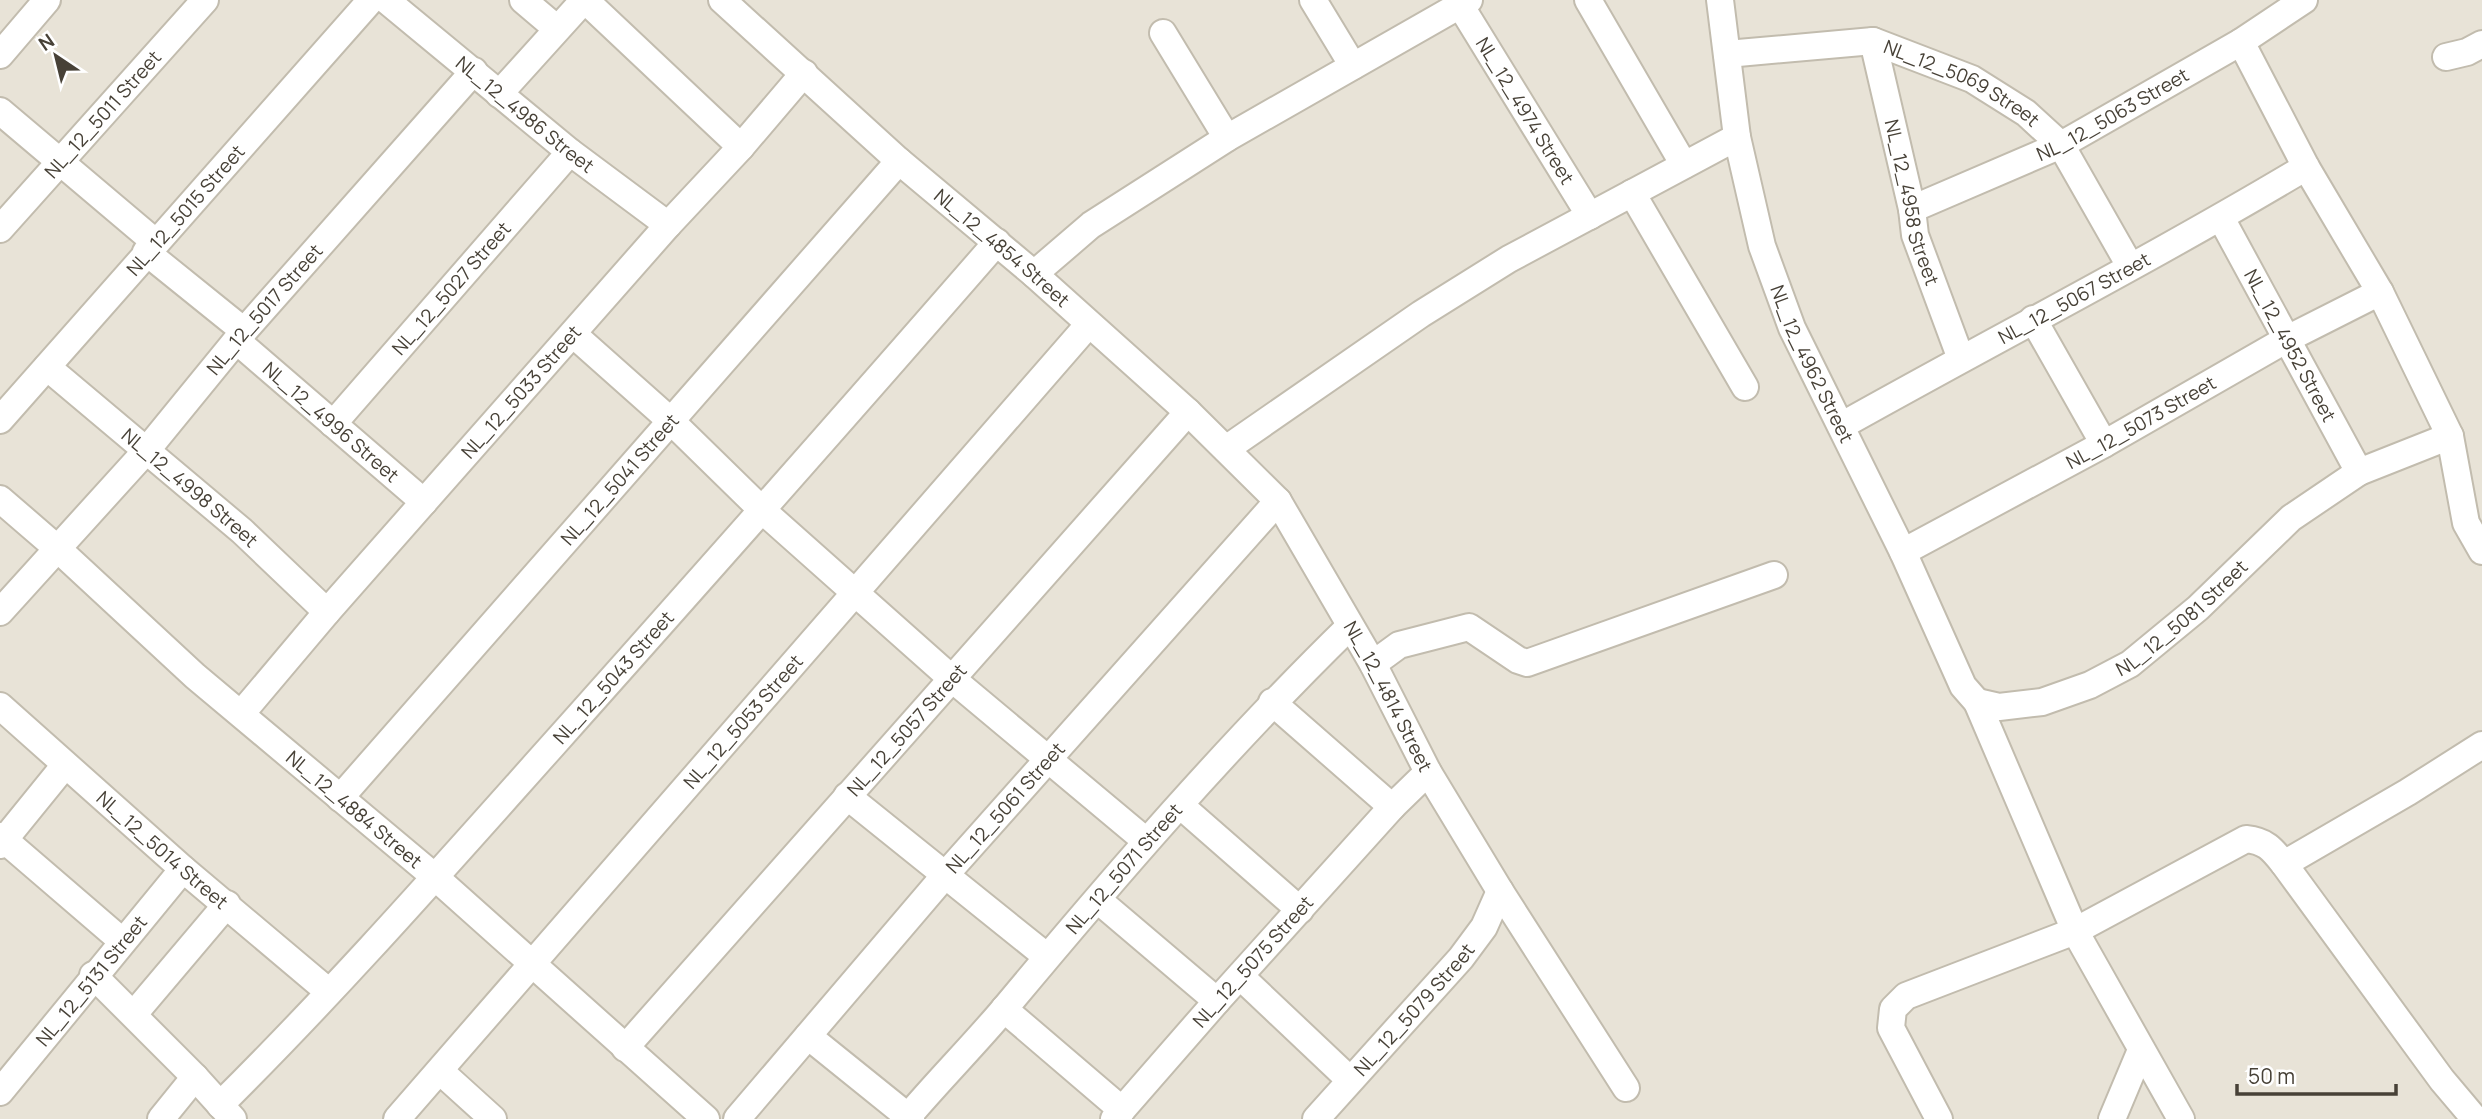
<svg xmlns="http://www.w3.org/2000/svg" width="2482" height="1119" viewBox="0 0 2482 1119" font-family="Manrope,sans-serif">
<rect width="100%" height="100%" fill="#f4f1e8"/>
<rect fill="#e8e3d7" x="0" y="0" width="2482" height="1119"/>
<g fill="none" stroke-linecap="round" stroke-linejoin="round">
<g stroke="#c2bcae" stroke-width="30">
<g id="minor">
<path id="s1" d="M386 0 570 152 668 225"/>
<path d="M523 0 556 28"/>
<path d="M585 0 741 147"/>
<path id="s2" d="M722 0 899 161 1034 274 1188 412 1278 501 1373 664 1428 772 1500 891 1626 1088"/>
<path d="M1313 0 1353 66"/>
<path id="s3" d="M1457 0 1590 216"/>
<path d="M1588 0 1684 165"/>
<path id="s4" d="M1720 0 1737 137 1762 246 1792 328 1903 552 1963 686 1977 702 2075 931 2181 1119"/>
<path d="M1163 33 1227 138"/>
<path id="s5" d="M1873 41 1912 209 1915 235 1961 359"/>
<path d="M2241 42 2306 167 2380 292 2450 436 2466 523 2482 551"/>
<path id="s6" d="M1727 54 1873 41 1972 79 2026 113 2061 145 2130 266"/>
<path d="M0 55 47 0"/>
<path d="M2446 57 2467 52 2482 44"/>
<path d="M499 94 584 0"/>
<path d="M0 111 155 242"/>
<path d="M1632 193 1745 387"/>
<path id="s7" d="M1912 209 2061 145 2241 42 2304 0"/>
<path id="s8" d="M2221 218 2359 472"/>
<path id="s9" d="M0 229 205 0"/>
<path d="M146 252 244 331"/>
<path d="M1034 274 1091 225 1227 138 1469 0"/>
<path d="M2033 319 2104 444"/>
<path d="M573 334 672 422 762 510 951 678 1146 841"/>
<path id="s10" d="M237 341 424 502"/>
<path id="s11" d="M47 367 242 531 327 612"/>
<path id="s12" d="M0 420 371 0"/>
<path id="s13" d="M333 424 570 152"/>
<path id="s14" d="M1841 426C1996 339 2154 258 2306 167"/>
<path d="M1226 449 1421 314 1509 259 1737 137"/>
<path id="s15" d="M0 499 59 550 195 676 435 877 706 1119"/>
<path id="s16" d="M1903 552 2104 444 2287 339 2380 292"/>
<path id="s17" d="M0 612 146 451 244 331 474 71"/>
<path d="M1373 664 1399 645 1469 627 1518 660 1527 663 1774 575"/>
<path d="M1272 702 1392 807"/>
<path id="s18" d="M1977 702 1999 707 2042 702 2090 685 2130 664 2198 608 2291 518 2359 472 2450 436"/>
<path id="s19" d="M0 706 183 869 329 992"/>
<path id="s20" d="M241 714 327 612 668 225 741 147 804 73"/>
<path d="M847 796 1046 956"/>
<path id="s21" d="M340 798 899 161"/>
<path d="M1180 805 1300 910"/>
<path d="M0 836 122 941"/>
<path d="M0 845 65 765"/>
<path d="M2284 864 2442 1080 2475 1119"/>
<path d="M1098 900 1217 1001"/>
<path d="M93 975 195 1077 233 1119"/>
<path d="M1240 976 1350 1080"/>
<path d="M1004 1009 1122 1110"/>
<path d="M134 1014 227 904"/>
<path d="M808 1036 911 1119"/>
<path id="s22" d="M625 1048 1188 412"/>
<path d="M440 1071 493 1119"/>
<path id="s23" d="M0 1092 183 869"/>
<path id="s24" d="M220 1105C336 990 444 867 553 745 702 578 850 411 997 242"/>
<path d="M161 1119 195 1077"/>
<path id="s25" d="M397 1119 1089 324"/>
<path id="s26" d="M737 1119 946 874 1278 501"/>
<path id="s27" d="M906 1119C938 1081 973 1046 1005 1008 1115 876 1227 746 1350 626"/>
<path id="s28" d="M1114 1119 1217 1001 1392 807 1428 772"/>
<path id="s29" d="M1316 1119 1461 958 1484 927 1500 891"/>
<path d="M1939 1119 1891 1028 1893 1009 1906 996 2075 931 2246 839C2266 841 2272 849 2284 864L2408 792 2482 745"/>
<path d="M2112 1119 2141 1050"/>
</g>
</g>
<use href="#minor" stroke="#fff" stroke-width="26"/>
</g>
<g text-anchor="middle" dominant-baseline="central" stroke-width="7" stroke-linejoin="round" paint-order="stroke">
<g font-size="19" fill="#474137" stroke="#fff">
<text stroke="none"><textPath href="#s6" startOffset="245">NL_12_5069 Street</textPath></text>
<text stroke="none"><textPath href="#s3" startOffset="130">NL_12_4974 Street</textPath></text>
<text stroke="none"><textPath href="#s7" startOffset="222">NL_12_5063 Street</textPath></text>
<text stroke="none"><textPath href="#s9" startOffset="154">NL_12_5011 Street</textPath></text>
<text stroke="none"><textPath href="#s1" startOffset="180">NL_12_4986 Street</textPath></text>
<text stroke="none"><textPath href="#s5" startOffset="166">NL_12_4958 Street</textPath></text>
<text stroke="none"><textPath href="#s12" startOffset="280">NL_12_5015 Street</textPath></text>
<text stroke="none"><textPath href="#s2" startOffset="374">NL_12_4854 Street</textPath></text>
<text stroke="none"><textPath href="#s13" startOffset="180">NL_12_5027 Street</textPath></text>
<text stroke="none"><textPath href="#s14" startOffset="266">NL_12_5067 Street</textPath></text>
<text stroke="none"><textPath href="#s17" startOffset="402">NL_12_5017 Street</textPath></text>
<text stroke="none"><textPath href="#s8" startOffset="145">NL_12_4952 Street</textPath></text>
<text stroke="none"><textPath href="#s4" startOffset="378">NL_12_4962 Street</textPath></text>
<text stroke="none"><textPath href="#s20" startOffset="427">NL_12_5033 Street</textPath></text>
<text stroke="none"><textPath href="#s10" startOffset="124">NL_12_4996 Street</textPath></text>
<text stroke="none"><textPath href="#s16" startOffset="271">NL_12_5073 Street</textPath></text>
<text stroke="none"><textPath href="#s21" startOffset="424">NL_12_5041 Street</textPath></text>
<text stroke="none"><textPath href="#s11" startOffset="187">NL_12_4998 Street</textPath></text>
<text stroke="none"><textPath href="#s18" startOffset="231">NL_12_5081 Street</textPath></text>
<text stroke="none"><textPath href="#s24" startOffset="581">NL_12_5043 Street</textPath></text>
<text stroke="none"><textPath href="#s2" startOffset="973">NL_12_4814 Street</textPath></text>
<text stroke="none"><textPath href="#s25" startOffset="527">NL_12_5053 Street</textPath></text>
<text stroke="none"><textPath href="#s22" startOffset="425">NL_12_5057 Street</textPath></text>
<text stroke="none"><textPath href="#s26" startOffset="411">NL_12_5061 Street</textPath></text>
<text stroke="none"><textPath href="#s15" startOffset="471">NL_12_4884 Street</textPath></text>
<text stroke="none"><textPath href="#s19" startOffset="217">NL_12_5014 Street</textPath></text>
<text stroke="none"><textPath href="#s27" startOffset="332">NL_12_5071 Street</textPath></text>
<text stroke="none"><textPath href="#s28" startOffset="210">NL_12_5075 Street</textPath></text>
<text stroke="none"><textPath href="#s23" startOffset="144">NL_12_5131 Street</textPath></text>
<text stroke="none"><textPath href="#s29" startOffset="147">NL_12_5079 Street</textPath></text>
</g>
</g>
<g transform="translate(56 56) rotate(325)" stroke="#ffffff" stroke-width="5" paint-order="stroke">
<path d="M0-5L12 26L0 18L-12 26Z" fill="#474137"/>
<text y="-10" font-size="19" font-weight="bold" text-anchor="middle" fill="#474137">N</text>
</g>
<path d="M2237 1084v10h159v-10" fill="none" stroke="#474137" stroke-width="3.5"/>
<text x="2248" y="1084" font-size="21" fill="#474137" stroke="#ffffff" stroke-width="5" paint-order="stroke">50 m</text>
</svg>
